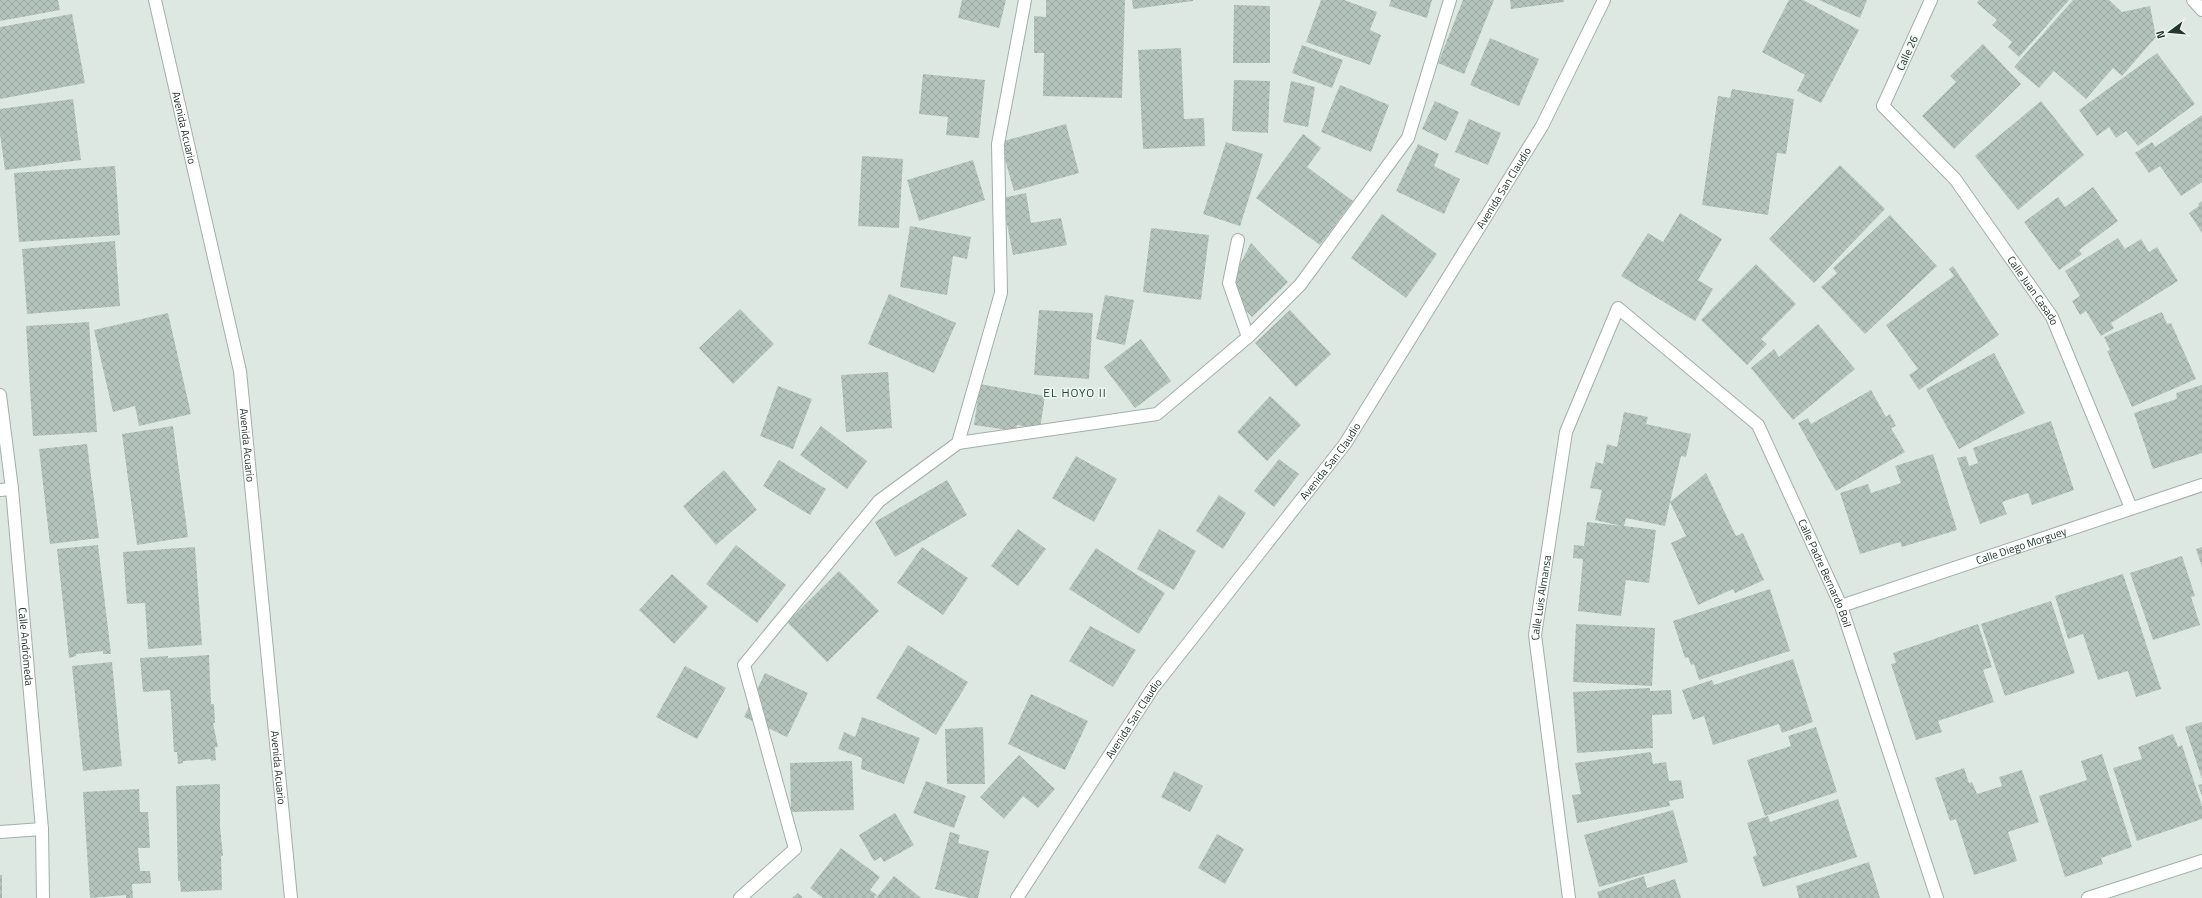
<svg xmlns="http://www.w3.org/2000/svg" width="2202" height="898" viewBox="0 0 2202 898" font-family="'Titillium Web',sans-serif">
<defs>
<pattern id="building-cross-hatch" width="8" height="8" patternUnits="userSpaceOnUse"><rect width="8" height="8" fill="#b4c3bc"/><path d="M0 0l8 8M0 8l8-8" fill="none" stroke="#9aa8a2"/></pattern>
</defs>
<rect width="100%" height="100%" fill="#dee8e3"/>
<g fill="url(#building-cross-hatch)">
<path d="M0 0H58L60 10 0 21Z"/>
<path d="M962 0H1006L999 28 958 18Z"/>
<path d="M1046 0H1125L1122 98 1043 96 1044 53H1034V16L1046 17Z"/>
<path d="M1132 0H1193V1L1133 9Z"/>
<path d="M1321 0H1344L1377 12 1370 30 1381 35 1370 65 1306 42Z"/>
<path d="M1391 0H1432L1427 18 1389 6Z"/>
<path d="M1463 0H1494L1464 74 1438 63Z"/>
<path d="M1510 0H1564V2L1511 9Z"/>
<path d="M1789 0H1803L1859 30 1821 103 1797 91 1805 75 1762 52Z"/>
<path d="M1819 0H1867L1860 18Z"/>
<path d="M1979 0H2069L2019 57 2008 47 2012 42 1992 25 1997 20 1977 3Z"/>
<path d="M2073 0H2109L2122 12 2150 6 2156 37 2122 76 2113 68 2086 99 2054 71 2039 88 2014 67Z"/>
<path d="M1234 5 1270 6V63H1233Z"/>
<path d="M72 14 85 83 0 99V27Z"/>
<path d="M1490 38 1539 59 1519 106 1470 85Z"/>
<path d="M1983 44 2021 84 1954 149 1922 116 1956 82 1950 76Z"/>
<path d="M1302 45 1343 60 1332 88 1292 73Z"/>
<path d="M1181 48 1184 119 1204 118 1205 146 1143 149 1138 50Z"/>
<path d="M2157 53 2195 104 2138 146 2126 131 2116 138 2109 127 2097 136 2079 110Z"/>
<path d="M923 74 985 80 979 138 946 135 948 117 919 114Z"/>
<path d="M1234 80 1270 81 1268 133 1232 131Z"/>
<path d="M1291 81 1315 87 1308 127 1283 122Z"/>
<path d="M1340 85 1389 105 1371 152 1321 132Z"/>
<path d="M1732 89 1794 99 1786 154 1777 153 1768 215 1702 205 1718 96 1730 98Z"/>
<path d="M73 99 81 160 5 170 0 134V109Z"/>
<path d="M1435 101 1459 112 1446 141 1422 129Z"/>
<path d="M2041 101 2084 155 2018 210 1975 156Z"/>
<path d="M2202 115V182L2181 196 2160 166 2149 173 2135 153 2152 142 2155 147Z"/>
<path d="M1469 119 1501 133 1488 165 1455 152Z"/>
<path d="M1066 124 1079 173 1014 191 1000 142Z"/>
<path d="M1303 134 1321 148 1307 167 1353 201 1320 245 1256 198Z"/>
<path d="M1226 142 1263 154 1240 226 1203 214Z"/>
<path d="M1418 144 1439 154 1434 166 1460 179 1444 214 1396 191Z"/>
<path d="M862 156 903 159 899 228 858 226Z"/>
<path d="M973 160 985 200 919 221 907 180Z"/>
<path d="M1840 165 1885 209 1814 283 1769 239Z"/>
<path d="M115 166 120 235 19 242 14 173Z"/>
<path d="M2093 187 2118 221 2079 250 2082 254 2059 270 2024 222 2058 197 2065 207Z"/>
<path d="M1026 193 1031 223 1061 218 1067 245 1013 255 1002 198Z"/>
<path d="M2202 201V233L2189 213 2199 206 2198 204Z"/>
<path d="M1680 213 1722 239 1698 280 1713 289 1695 321 1621 276 1648 233 1663 242Z"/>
<path d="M1382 214 1437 254 1406 298 1351 258Z"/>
<path d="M1890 215 1937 266 1865 334 1821 287 1837 273 1833 268Z"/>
<path d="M910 226 971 237 967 259 953 256 947 295 900 287Z"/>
<path d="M1151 228 1209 235 1201 300 1143 292Z"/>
<path d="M2118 238 2125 249 2141 239 2149 252 2157 247 2178 281 2111 323 2114 328 2101 336 2086 311 2080 315 2072 301 2080 296 2065 271Z"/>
<path d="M115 241 120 306 27 314 22 249Z"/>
<path d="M1251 243 1288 282 1252 317 1238 302 1232 280Z"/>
<path d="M1756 264 1796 304 1761 339 1767 344 1747 365 1701 320Z"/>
<path d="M1953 266 1999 335 1919 390 1909 375 1918 369 1886 325 1954 276 1949 269Z"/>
<path d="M889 294 956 323 934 373 868 344Z"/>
<path d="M1105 295 1134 300 1125 345 1096 339Z"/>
<path d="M740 309 774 344 733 384 699 348Z"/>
<path d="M1039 310 1093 313 1089 379 1034 375Z"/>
<path d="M1290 310 1331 354 1296 387 1255 343Z"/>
<path d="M2162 312 2167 324 2171 323 2196 379 2132 407 2107 351 2110 350 2104 337Z"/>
<path d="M168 313 191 414 139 426 135 406 113 412 94 330Z"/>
<path d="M89 322 97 432 33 436 26 326Z"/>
<path d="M1818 324 1855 369 1793 420 1751 368 1774 349 1779 357Z"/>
<path d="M1141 339 1171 381 1135 408 1104 367Z"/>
<path d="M1994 353 2025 413 1959 449 1926 389Z"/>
<path d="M888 372 892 428 846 432 841 375Z"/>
<path d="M980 384 1045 396 1040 429 1017 425 1015 431 974 425Z"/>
<path d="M2202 385V453L2153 469 2134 413 2177 399 2176 393Z"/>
<path d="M778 386 812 399 793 449 760 436Z"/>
<path d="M1871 390 1886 417 1890 414 1896 426 1891 428 1905 452 1836 491 1798 423 1808 418 1811 424Z"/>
<path d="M1270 396 1301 425 1267 461 1237 432Z"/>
<path d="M1624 412 1648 417 1646 424 1691 434 1686 457 1681 456 1670 502 1706 473 1736 536 1743 533 1764 580 1735 593 1733 589 1698 605 1671 543 1686 536 1670 502 1665 526 1626 518 1624 526 1656 530 1649 583 1626 580 1621 616 1578 611 1583 559 1573 558 1574 545 1584 546 1587 522 1622 526 1595 520 1602 490 1590 488 1596 462 1603 464 1607 444 1617 447Z"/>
<path d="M2051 421 2074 490 2032 505 2028 493 2002 502 2007 514 1980 524 1957 458 1966 456 1969 466 1978 463 1973 448Z"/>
<path d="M173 426 188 537 137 545 122 434Z"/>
<path d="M821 426 867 461 847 489 800 455Z"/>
<path d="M87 444 99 538 50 544 39 449Z"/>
<path d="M1933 454 1957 530 1902 547 1900 542 1860 554 1840 493 1868 484 1871 493 1901 483 1895 466Z"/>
<path d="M1076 456 1117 479 1094 522 1052 498Z"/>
<path d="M1279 459 1299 474 1274 507 1254 491Z"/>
<path d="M779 460 826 489 810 515 763 486Z"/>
<path d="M724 470 757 510 716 545 683 506Z"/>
<path d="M947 480 967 515 895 557 875 522Z"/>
<path d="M1219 495 1246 513 1223 549 1196 531Z"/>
<path d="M1018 529 1046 549 1018 586 991 566Z"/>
<path d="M1159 529 1196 551 1174 590 1137 569Z"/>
<path d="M98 545 111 654H103V651L76 654V656L69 658 57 549Z"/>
<path d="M736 545 786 585 757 623 706 584Z"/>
<path d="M195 547 202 645 148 649 145 603 127 604 123 552Z"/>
<path d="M922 547 968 578 943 615 897 583Z"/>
<path d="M2202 547V567L2196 549Z"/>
<path d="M1096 548 1165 593 1139 634 1069 589Z"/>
<path d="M2182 556 2195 596 2191 597 2200 625 2153 640 2130 573Z"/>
<path d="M839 571 879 611 827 662 787 622Z"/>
<path d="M672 574 708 607 674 644 639 610Z"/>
<path d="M2123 574 2161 689 2136 697 2128 671 2098 680 2083 634 2068 639 2055 596Z"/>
<path d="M1770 589 1790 651 1699 680 1694 664 1691 665 1688 657 1685 658 1673 621Z"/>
<path d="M2051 601 2075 673 2005 696 1981 624Z"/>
<path d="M1576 624 1655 628 1652 686 1573 682Z"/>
<path d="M1978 624 1992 667 1983 670 1994 702 1938 721 1942 732 1916 740 1891 664 1896 663 1893 653Z"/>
<path d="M1090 626 1136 650 1113 687 1069 661Z"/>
<path d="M908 645 968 682 936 735 876 698Z"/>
<path d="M209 655 211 704H214L215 723H213L218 747H215L216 760 211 761V759L183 761V763L178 764 177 752H174L170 690 143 692 140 658 168 656V658Z"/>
<path d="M1793 659 1813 722 1782 733 1779 724 1713 745 1704 716 1693 720 1682 690 1712 680 1714 685Z"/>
<path d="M112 662 122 766 83 771 72 666Z"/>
<path d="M685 666 726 688 697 739 656 717Z"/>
<path d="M765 673 808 693 787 737 744 717Z"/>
<path d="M1650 688V691L1671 690 1672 714 1652 715 1653 748 1577 753 1573 692Z"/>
<path d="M1031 694 1088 721 1065 770 1008 744Z"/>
<path d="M862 717 920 738 904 784 861 769 862 758 838 749 844 732 855 737Z"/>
<path d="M2202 722V779L2185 727Z"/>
<path d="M983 727 985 784H947L945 729Z"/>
<path d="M1816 727 1837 792 1765 816 1747 760 1791 746 1788 736Z"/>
<path d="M2173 734 2178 747 2182 745 2202 806V819L2137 841 2113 768 2142 759 2138 747Z"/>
<path d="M1651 752 1653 764 1666 762 1669 781 1681 780 1684 798 1669 801 1670 806 1577 823 1572 795 1581 794 1575 763Z"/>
<path d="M2102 754 2132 847 2101 858 2103 864 2065 877 2039 796 2087 780 2081 761Z"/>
<path d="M1019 755 1055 789 1038 808 1023 796 1004 819 980 797Z"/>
<path d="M852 761 854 810 791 812 790 763Z"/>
<path d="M1964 768 1969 783 1972 782 1977 794 2002 786 1999 777 2022 770 2039 822 2008 832 2017 861 1974 875 1956 819 1950 821 1935 778Z"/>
<path d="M1174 771 1203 786 1190 812 1161 797Z"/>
<path d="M926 781 966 796 954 828 913 813Z"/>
<path d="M220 784V827L223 856H221L222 890 181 892 180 881H178L176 786Z"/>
<path d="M2202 784V796L2198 785Z"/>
<path d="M139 789 140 812H148L150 848H138L140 871H150L151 883 132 884 133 898H126V895L90 898 83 792Z"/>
<path d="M1838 799 1857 857 1763 887 1753 857 1757 855 1747 823 1768 816 1770 822Z"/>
<path d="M1673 810 1688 862 1599 887 1584 835Z"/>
<path d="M895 813 914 845 884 862 881 857 874 861 859 835Z"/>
<path d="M950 832 960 835 958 843 989 851 978 898H969L935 889Z"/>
<path d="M1217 834 1244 849 1225 884 1198 868Z"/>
<path d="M841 848 880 877 870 890 877 895 874 898H823L810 888Z"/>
<path d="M1869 862 1880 898H1799L1796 886Z"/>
<rect x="0" y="875" width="2" height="23"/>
<path d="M894 876 921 898H876Z"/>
<path d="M1644 876 1647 888 1675 879 1681 898H1599L1597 892Z"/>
<path d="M798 893 803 898H792Z"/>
</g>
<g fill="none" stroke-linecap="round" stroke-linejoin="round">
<g stroke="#a2afaa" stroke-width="14">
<g id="minor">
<path id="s1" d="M1931 0 1883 106 1955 179 2052 317 2131 508"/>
<path d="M2193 0 2202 10"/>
<path d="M1238 240 1229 283 1248 337"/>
<path id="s2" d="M0 395 12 489 42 829 43 898"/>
<path d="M958 443 1157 414 1248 337 1300 285 1408 138 1450 0"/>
<path d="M0 490 12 489"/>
<path id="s3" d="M1841 606 2202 485"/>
<path d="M0 832 42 829"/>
<path d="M740 898 795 849 744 665 879 501 958 443 1001 293 998 144 1025 0"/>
<path id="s4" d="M1569 898 1535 635 1566 432 1618 308 1758 425 1841 606 1937 898"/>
<path d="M2088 898 2202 861"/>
</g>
</g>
<g stroke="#a2afaa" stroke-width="14">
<g id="tertiary">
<path id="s5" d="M155 0 240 371 291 898"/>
<path id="s6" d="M1017 898 1153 688 1345 444 1542 126 1604 0"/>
</g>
</g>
<use href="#minor" stroke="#fff" stroke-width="12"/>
<use href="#tertiary" stroke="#fff" stroke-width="12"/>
</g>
<g text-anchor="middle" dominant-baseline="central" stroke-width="3.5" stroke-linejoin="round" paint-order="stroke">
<g font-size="11" fill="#213730" stroke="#eef5f1">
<text transform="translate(1907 53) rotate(-66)">Calle 26</text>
<text stroke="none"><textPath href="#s5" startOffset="131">Avenida Acuario</textPath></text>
<text stroke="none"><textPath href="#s6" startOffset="862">Avenida San Claudio</textPath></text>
<text stroke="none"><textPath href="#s1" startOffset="355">Calle Juan Casado</textPath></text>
<text stroke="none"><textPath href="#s5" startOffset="455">Avenida Acuario</textPath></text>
<text stroke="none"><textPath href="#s6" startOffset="538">Avenida San Claudio</textPath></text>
<text stroke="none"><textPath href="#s3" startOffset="190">Calle Diego Morguey</textPath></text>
<text stroke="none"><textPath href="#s4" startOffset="950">Calle Padre Bernardo Boil</textPath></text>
<text stroke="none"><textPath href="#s4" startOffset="303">Calle Luis Almansa</textPath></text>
<text stroke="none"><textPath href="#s2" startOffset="253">Calle Andrómeda</textPath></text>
<text stroke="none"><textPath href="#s6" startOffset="214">Avenida San Claudio</textPath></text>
<text stroke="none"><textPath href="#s5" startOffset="779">Avenida Acuario</textPath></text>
</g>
<g font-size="12" letter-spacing="1" fill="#1f473b" stroke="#eef5f1">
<text x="1075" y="392">EL HOYO II</text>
</g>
</g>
<g transform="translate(2170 32) rotate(254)" stroke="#eef5f1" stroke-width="3" paint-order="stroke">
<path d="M0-3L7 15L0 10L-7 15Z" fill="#213730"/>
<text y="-6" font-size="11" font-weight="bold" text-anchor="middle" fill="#213730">N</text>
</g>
</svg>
